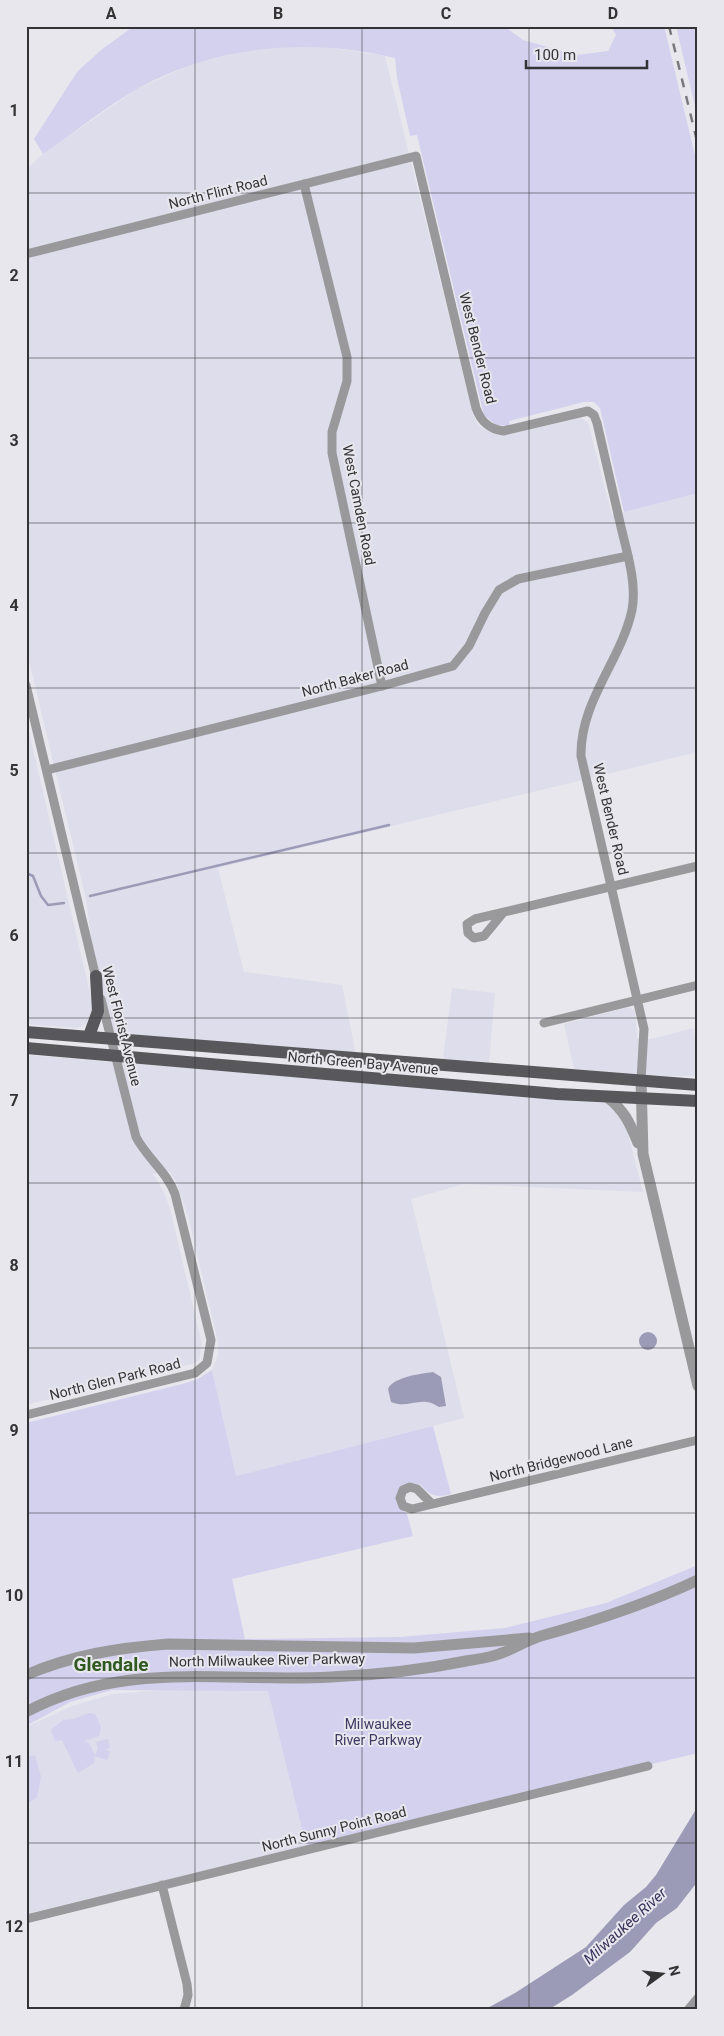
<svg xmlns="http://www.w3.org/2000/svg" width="724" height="2036" viewBox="0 0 724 2036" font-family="Roboto,sans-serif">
<rect width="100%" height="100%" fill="#e8e7ee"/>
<g fill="#ddddeb">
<path d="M312 45 385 56 473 415 477 423 483 429 501 436 580 418 588 422 612 515 698 493V752L218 868 244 972 342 985 357 1060 111 1038 96 976 86 899 26 648V170L43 154 137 89 195 63 255 49Z"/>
<path d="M26 719 93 1006 87 1023 78 1028 26 1024Z"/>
<path d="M452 988 495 993 489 1062 443 1059Z"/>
<path d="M628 1007 635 1011 637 1038 651 1039 693 1028 698 1048V1076H666L574 1069 564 1024Z"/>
<path d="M26 1055 599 1101 611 1104 626 1126 643 1192 464 1184 411 1199 464 1418 236 1476 212 1370 218 1355V1342L189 1220 176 1181 169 1171 153 1174 164 1192 170 1209 202 1344 199 1360 195 1363 26 1405Z"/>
<path d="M163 1690H268L306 1846 26 1914V1727L72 1706 113 1694Z"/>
</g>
<g fill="#d3d1ee">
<path d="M134 26H504L523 40 576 55 608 51 616 35 611 26H664L698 168V493L624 512 600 408 594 402H584L509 421 510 426 496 425 484 415 417 135 410 136 397 78 395 58C308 37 216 45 137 89 104 108 74 133 43 154L34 139 77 72 101 50Z"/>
<path d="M676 26H698V119Z"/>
<path d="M212 1370 236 1476 433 1426 451 1494C436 1498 431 1496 421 1485L412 1483 401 1486V1509L407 1514 413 1536 232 1579 245 1639 399 1637 505 1628 606 1603 698 1565V1753L306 1846 268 1691 112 1690 70 1702 26 1726V1423L186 1383 198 1379Z"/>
<path d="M89 1713 95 1714 101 1727 99 1736 84 1741 89 1743 95 1755 98 1749 96 1742 108 1739 110 1748 105 1749 110 1752 107 1760 95 1756 94 1763 78 1773 62 1740 55 1741 51 1730 63 1720 73 1719Z"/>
<path d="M35 1755 41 1777 37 1797 26 1805V1757Z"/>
</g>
<g fill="#9c9bb7">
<circle cx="648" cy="1341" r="9"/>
<path d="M433 1372 441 1377 446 1406 439 1407C420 1394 409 1410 391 1402L388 1389C393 1377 420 1374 433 1372Z"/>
<path d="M698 1806V1881L677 1908 656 1923 630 1952 572 1995 548 2010H484L515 1993 586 1947 624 1905 646 1887 656 1875Z"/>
</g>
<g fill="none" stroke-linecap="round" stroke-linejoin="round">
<g stroke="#9c9bb7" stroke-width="2.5">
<path d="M26 873 33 876 41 896 48 905 64 903"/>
<path d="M90 896 389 825"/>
</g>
<g stroke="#99999b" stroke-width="9">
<path d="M304 184 347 357V381L332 432V453L382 686"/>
<path d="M26 254 416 156 476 408C481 422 489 429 503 431L588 411 594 415 597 423C605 457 613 492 621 527 627 553 637 583 632 610 621 661 580 701 581 756L644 1029 641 1080"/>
<path d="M26 685 97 982"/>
<path d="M47 770 382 686 453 666 469 646 485 613 499 590 518 579 628 556"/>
<path d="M503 913 484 936 474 938 468 933 467 924 475 919 698 866"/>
<path d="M544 1023 698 985"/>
<path d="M26 1415 195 1373 207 1363 211 1340 175 1194C167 1172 147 1158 136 1137L101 999"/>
<path d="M432 1504 417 1489 410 1487 403 1490 400 1498 403 1506 412 1509 698 1440"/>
<path d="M162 1885 187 1984 188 1995 184 2010"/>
<path d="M26 1919 648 1766"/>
<path d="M688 2010 698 1998"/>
</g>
<g stroke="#99999b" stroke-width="11">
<path d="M641 1080 643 1154 698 1386"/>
<path d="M607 1097C624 1110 630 1123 638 1143"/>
<path d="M26 1675C72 1655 118 1648 168 1644L414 1648 529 1638"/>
<path d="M26 1712C125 1659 224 1683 331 1677 376 1675 422 1670 466 1661 477 1659 489 1658 499 1654 514 1649 527 1640 541 1636 595 1621 647 1604 698 1580"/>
</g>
<g stroke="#58585c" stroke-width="12">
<path d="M26 1032 698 1085"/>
<path d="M89 1036 98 1011 96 976"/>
<path d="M26 1048 557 1094 698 1101"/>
</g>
<path stroke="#78787c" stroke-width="2.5" stroke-dasharray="9 9" stroke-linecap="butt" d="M669 26 698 145"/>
</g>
<path fill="none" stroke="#333336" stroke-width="1" stroke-opacity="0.55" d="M195 26V2010M362 26V2010M529 26V2010M26 193H698M26 358H698M26 523H698M26 688H698M26 853H698M26 1018H698M26 1183H698M26 1348H698M26 1513H698M26 1678H698M26 1843H698"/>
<g text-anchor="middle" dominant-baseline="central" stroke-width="4" stroke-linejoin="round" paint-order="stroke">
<g font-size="14" fill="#333336" stroke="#e8e7ee">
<text transform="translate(218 192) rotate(-14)">North Flint Road</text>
<text transform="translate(478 348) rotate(76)">West Bender Road</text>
<text transform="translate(359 505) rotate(79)">West Camden Road</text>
<text transform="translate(355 678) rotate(-15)">North Baker Road</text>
<text transform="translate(611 819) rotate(77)">West Bender Road</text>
<text transform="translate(122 1026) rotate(76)">West Florist Avenue</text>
<text transform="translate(363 1063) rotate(5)">North Green Bay Avenue</text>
<text transform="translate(115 1379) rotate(-14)">North Glen Park Road</text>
<text transform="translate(561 1459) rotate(-14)">North Bridgewood Lane</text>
<text transform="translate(267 1660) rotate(-1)">North Milwaukee River Parkway</text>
<text transform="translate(334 1829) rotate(-14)">North Sunny Point Road</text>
</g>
<g font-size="14" fill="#3e3963" stroke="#e8e7ee">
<text x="378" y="1724">Milwaukee<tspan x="378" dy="16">River Parkway</tspan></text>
</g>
<g font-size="15" font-style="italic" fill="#39345d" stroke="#e8e7ee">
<text transform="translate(625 1926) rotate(-42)">Milwaukee River</text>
</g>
<g font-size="19" font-weight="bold" fill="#2f591f" stroke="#e8e7ee">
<text x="111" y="1664">Glendale</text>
</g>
</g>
<rect width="724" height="2036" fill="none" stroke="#e8e7ee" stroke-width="55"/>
<g transform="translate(662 1974) rotate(75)" stroke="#e8e7ee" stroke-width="4" paint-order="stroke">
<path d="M0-4L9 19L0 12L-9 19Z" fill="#333336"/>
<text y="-8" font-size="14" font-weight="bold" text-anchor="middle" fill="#333336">N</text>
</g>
<path d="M526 60v8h121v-8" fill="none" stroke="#333336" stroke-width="2.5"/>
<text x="534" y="60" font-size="15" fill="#333336" stroke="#e8e7ee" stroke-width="4" paint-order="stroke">100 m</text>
<rect x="28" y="28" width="668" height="1980" fill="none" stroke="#333336" stroke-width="2"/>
<g font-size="16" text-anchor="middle" font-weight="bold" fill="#333336">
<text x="111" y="19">A</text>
<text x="278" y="19">B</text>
<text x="446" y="19">C</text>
<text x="613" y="19">D</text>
<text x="14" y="116">1</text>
<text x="14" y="281">2</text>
<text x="14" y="446">3</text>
<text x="14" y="611">4</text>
<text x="14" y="776">5</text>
<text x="14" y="941">6</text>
<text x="14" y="1106">7</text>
<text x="14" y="1271">8</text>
<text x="14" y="1436">9</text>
<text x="14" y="1601">10</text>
<text x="14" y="1767">11</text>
<text x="14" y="1932">12</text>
</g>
</svg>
